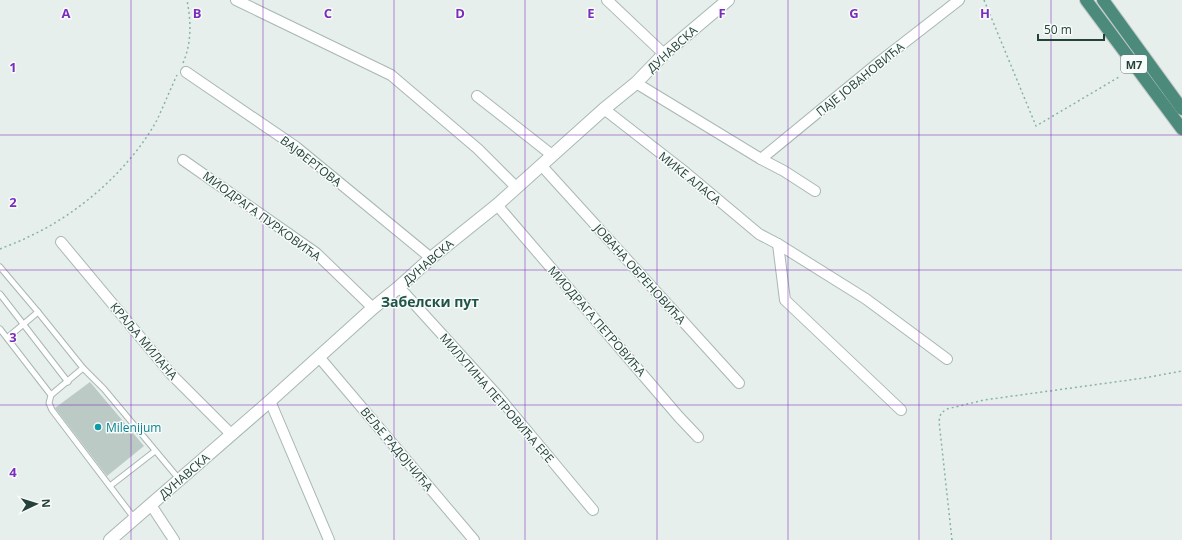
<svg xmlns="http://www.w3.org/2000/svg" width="1182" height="540" viewBox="0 0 1182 540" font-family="'Open Sans',sans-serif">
<rect width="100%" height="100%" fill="#e6efeb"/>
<path fill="#bbcac4" d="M90 382 144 446 107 476 55 408Z"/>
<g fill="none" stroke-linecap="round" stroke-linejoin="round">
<g stroke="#a8b8b2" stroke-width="7">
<g id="service">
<path d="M0 267 38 312 83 368 104 389 179 479"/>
<path d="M0 294 68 382"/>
<path d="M0 329 51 395 49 403 52 410 134 518"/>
<path d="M7 338 38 312"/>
<path d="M51 395 83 368"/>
<path d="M110 486 155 451"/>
</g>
</g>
<g stroke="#a8b8b2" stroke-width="12">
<g id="minor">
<path d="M236 0 391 75 478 149 516 187"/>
<path d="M607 0 664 54"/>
<path d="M186 72 296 147 431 258"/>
<path d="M636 83 761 159 784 171 815 191"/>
<path d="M477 96 552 155"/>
<path d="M604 109 685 172 759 234 778 244 866 299 947 359"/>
<path d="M761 159 878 63 959 0"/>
<path d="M183 160 316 253 373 308"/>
<path d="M541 165 739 383"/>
<path d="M497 205 679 417 698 437"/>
<path d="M61 242 171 374 231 434"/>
<path d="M778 244 785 300 901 410"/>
<path d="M399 287 498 396 593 510"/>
<path d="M319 357 474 540"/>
<path d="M270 401 329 540"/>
<path d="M151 505 174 540"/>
</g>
</g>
<g stroke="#a8b8b2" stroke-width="14">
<path id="tertiary" d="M110 540 270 401 373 308 399 287 431 258 497 205 604 109 636 83 664 54 728 0"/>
</g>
<g stroke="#c2cac8" stroke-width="14">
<g id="trunk">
<path d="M1086 0 1182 129"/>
<path d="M1103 0 1182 109"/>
</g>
</g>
<g stroke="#86b3a5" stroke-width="1.5" stroke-dasharray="2 3" stroke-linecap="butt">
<path d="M984 0 1036 126 1119 77"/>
<path d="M183 63C192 42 191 21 187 0"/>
<path d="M0 249C9 245 19 242 28 237 79 214 130 169 157 120 164 105 170 90 177 75"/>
<path d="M952 540 939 421 941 413 947 409 984 400 1144 378 1182 371"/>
</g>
<use href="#service" stroke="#fff" stroke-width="5"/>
<use href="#minor" stroke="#fff" stroke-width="10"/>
<use href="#tertiary" stroke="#fff" stroke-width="12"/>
<use href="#trunk" stroke="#4c8a7c" stroke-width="12"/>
</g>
<path fill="none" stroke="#7b2cbf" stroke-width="1" stroke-opacity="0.55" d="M131 0V540M263 0V540M394 0V540M525 0V540M657 0V540M788 0V540M919 0V540M1051 0V540M0 135H1182M0 270H1182M0 405H1182"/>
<circle fill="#0f9aa8" stroke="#f7fbf9" stroke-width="1.5" cx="98" cy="427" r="4"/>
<g text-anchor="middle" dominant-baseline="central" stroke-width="3" stroke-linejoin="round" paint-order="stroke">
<rect fill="#f7fbf9" stroke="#637a73" stroke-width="1" x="1121" y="55" width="26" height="18" rx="3"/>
<g font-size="11" font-weight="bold" fill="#24423a">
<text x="1134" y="64">M7</text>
</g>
<g font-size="12" fill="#24423a" stroke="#f7fbf9">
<text transform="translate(672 49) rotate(-42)">ДУНАВСКА</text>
<text transform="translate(860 79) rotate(-39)">ПАЈЕ ЈОВАНОВИЋА</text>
<text transform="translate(311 161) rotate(38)">ВАЈФЕРТОВА</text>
<text transform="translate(690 178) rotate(39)">МИКЕ АЛАСА</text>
<text transform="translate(262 216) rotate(36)">МИОДРАГА ПУРКОВИЋА</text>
<text transform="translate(428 262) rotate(-41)">ДУНАВСКА</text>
<text transform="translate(640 274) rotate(48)">ЈОВАНА ОБРЕНОВИЋА</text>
<text transform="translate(597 321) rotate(49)">МИОДРАГА ПЕТРОВИЋА</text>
<text transform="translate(144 341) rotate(50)">КРАЉА МИЛАНА</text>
<text transform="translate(497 398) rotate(49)">МИЛУТИНА ПЕТРОВИЋА ЕРЕ</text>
<text transform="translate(397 449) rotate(50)">ВЕЉЕ РАДОЈЧИЋА</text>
<text transform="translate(184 476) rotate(-41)">ДУНАВСКА</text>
</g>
<g font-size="12" fill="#0d838f" stroke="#f7fbf9" text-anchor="start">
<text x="106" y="427">Milenijum</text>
</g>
<g font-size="14" font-weight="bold" fill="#1f5548" stroke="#f7fbf9">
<text x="430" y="301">Забелски пут</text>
</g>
</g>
<g font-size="13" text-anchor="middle" font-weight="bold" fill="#7b2cbf" stroke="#f7fbf9" stroke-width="3" stroke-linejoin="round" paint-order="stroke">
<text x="66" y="18">A</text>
<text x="197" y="18">B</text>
<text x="328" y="18">C</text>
<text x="460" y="18">D</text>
<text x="591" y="18">E</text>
<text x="722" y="18">F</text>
<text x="854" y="18">G</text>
<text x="985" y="18">H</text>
<text x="13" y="72">1</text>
<text x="13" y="207">2</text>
<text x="13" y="342">3</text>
<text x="13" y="477">4</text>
</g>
<g transform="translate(36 504) rotate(86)" stroke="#f7fbf9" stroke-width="3" paint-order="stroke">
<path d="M0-3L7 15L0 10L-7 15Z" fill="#24423a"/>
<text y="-6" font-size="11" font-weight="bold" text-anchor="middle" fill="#24423a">N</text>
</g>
<path d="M1038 34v6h66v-6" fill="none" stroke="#24423a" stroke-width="2"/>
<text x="1044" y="34" font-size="12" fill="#24423a" stroke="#f7fbf9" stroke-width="3" paint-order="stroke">50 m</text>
</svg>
